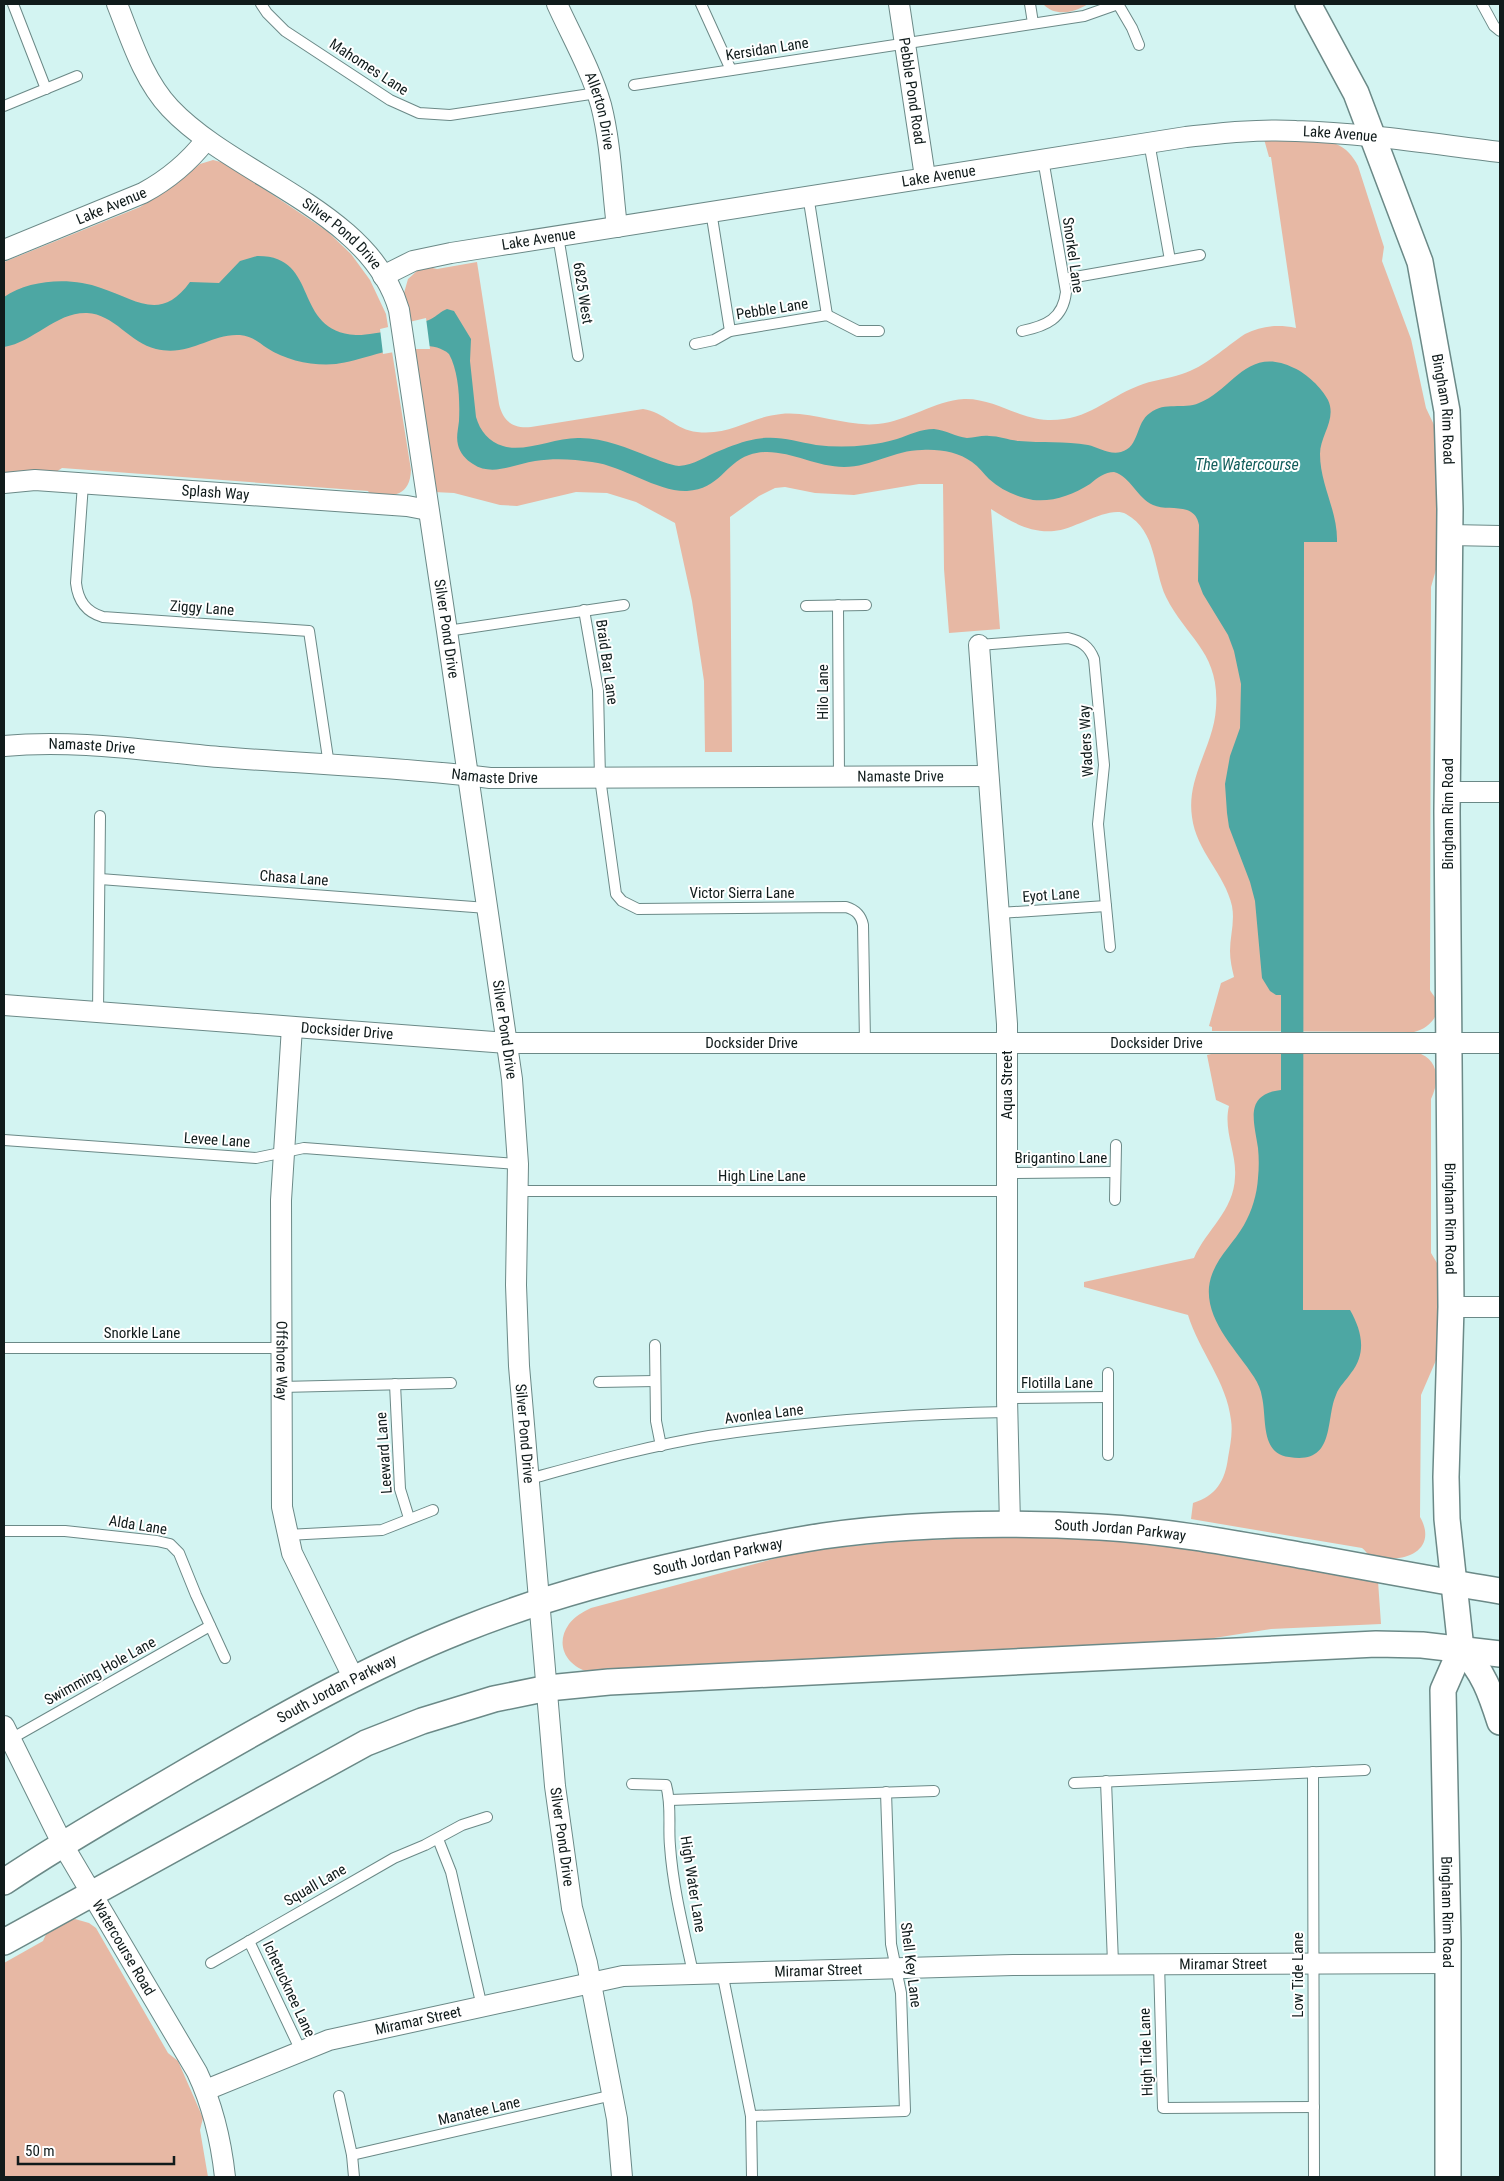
<svg xmlns="http://www.w3.org/2000/svg" width="1504" height="2181" viewBox="0 0 1504 2181" font-family="'Roboto Condensed',sans-serif">
<rect width="100%" height="100%" fill="#d3f4f2"/>
<g fill="#e7b8a4">
<path d="M1043 4H1088C1074 13 1055 17 1043 4Z"/>
<path d="M1264 139C1284 140 1318 138 1336 144 1346 148 1353 156 1358 166L1384 247 1382 261 1411 339 1426 408 1435 427 1437 566 1431 587 1430 990C1432 994 1435 996 1437 1001 1441 1016 1428 1029 1414 1032L1212 1031V1027L1209 1026 1221 983 1234 977C1232 969 1230 960 1230 951 1230 936 1235 922 1232 906 1225 874 1196 851 1192 817 1186 777 1214 746 1216 708 1220 652 1187 639 1166 597 1153 569 1157 531 1126 514 1109 505 1074 530 1054 531 1030 533 1011 522 991 509L1000 629 949 633 944 569 943 484H919L854 495 815 493 785 487 775 488 759 496 730 517 732 752H705L704 681 692 601 675 523 636 502 607 493 576 492 517 506 500 505 454 493 434 492 404 293 408 279 418 270 428 267 437 269 477 262 499 404C503 421 513 429 531 427L643 409C664 412 676 430 697 432 730 436 750 417 781 414 814 411 844 427 878 424 908 421 934 401 964 399 994 398 1018 419 1048 420 1088 421 1105 399 1138 386 1152 380 1167 379 1182 374 1205 367 1225 347 1245 334 1262 326 1277 324 1296 328L1271 157H1269Z"/>
<path d="M213 160 225 163 327 231 351 254 370 280 386 314 411 470C410 496 394 496 372 497L368 491 62 468 56 472 29 470 4 473V262L140 207 177 183 200 164Z"/>
<path d="M1211 1051 1416 1052C1439 1059 1440 1080 1431 1099V1253L1437 1263V1358L1421 1395 1420 1517C1436 1545 1413 1561 1386 1558 1381 1558 1375 1558 1370 1556 1367 1554 1365 1550 1362 1548L1191 1519 1193 1503C1216 1496 1225 1481 1228 1458 1230 1446 1233 1433 1231 1420 1227 1382 1199 1351 1188 1315L1084 1287V1282L1194 1258C1206 1230 1234 1211 1235 1177 1237 1153 1223 1131 1229 1106L1216 1100 1207 1055 1211 1054Z"/>
<path d="M1004 1537C1053 1538 1101 1539 1149 1544 1226 1553 1302 1568 1378 1581L1381 1624 1271 1629 1189 1642 589 1672C567 1666 554 1645 569 1624 575 1616 583 1612 591 1608L803 1551 903 1541Z"/>
<path d="M75 1919 89 1923 96 1928 168 2053 178 2061 203 2118 200 2130 208 2177H4V1963L43 1941 47 1932 68 1920Z"/>
</g>
<path fill="#4da7a3" d="M257 256C321 255 291 331 356 335 371 336 418 325 431 319 437 316 441 311 447 309L454 311 471 339 470 361 476 417C480 431 489 442 503 446 525 453 556 437 580 438 605 438 627 448 650 457 659 460 669 465 679 466 694 465 706 456 719 451 731 446 744 441 756 439 777 435 795 441 816 445 833 447 850 447 867 445 877 444 887 442 897 439 909 435 921 429 934 429 946 430 956 437 967 438 975 438 982 435 989 436 999 436 1008 440 1019 441 1041 443 1065 441 1088 445 1098 447 1109 455 1121 452 1140 447 1135 423 1150 413 1165 401 1183 410 1199 403 1233 390 1247 345 1294 368 1306 373 1322 388 1328 400 1337 420 1320 435 1320 454 1320 485 1338 511 1337 542H1304L1303 1310H1350C1362 1331 1367 1353 1351 1373 1346 1381 1339 1386 1336 1395 1325 1420 1336 1465 1289 1457 1260 1453 1267 1419 1262 1397 1261 1390 1258 1383 1254 1377 1237 1350 1206 1322 1209 1287 1212 1261 1232 1246 1244 1225 1252 1211 1257 1194 1258 1178 1259 1168 1259 1158 1258 1148 1254 1121 1244 1094 1281 1090V995H1276L1270 991 1262 978 1255 901 1250 882 1229 827 1227 813 1225 784 1230 756 1240 728 1241 684 1234 651 1228 635 1203 594 1198 581 1199 525C1195 501 1168 512 1153 505 1137 498 1131 477 1114 472 1105 472 1097 478 1090 484 1072 495 1054 502 1033 500 1017 497 1001 490 989 479 984 474 979 467 972 462 958 452 940 449 922 450 894 450 872 467 844 467 812 467 780 444 749 455 724 464 720 489 687 491 657 492 624 466 592 462 573 459 554 458 535 461 515 464 492 477 473 464 466 460 460 453 458 445 456 437 458 430 459 421 460 401 459 372 449 354 424 332 365 361 336 364 313 366 287 361 267 348 258 342 252 336 240 335 210 333 191 357 156 349 130 343 114 314 87 313 56 312 34 342 4 347V297C30 279 72 277 101 288 137 300 161 322 190 282L219 283 240 261Z"/>
<path fill="#d3f4f2" d="M426 318 430 349H411L383 354 380 329Z"/>
<g fill="none" stroke-linecap="round" stroke-linejoin="round">
<g stroke="#6b8987" stroke-width="12">
<g id="service">
<path d="M13 4 46 89"/>
<path d="M261 4 267 13 285 31 390 100 419 113 450 115 597 93"/>
<path d="M701 4 731 70"/>
<path d="M1030 4 1033 23"/>
<path d="M1118 4 1132 28 1139 45"/>
<path d="M1482 4 1494 26 1500 31"/>
<path d="M634 85 1084 16 1118 4"/>
<path d="M4 106 77 76"/>
<path d="M1149 142 1170 260"/>
<path d="M808 195 827 315"/>
<path d="M711 211 730 331"/>
<path d="M558 236 578 356"/>
<path d="M1064 279 1200 255"/>
<path d="M1022 331C1046 326 1063 319 1066 292L1043 159"/>
<path d="M695 344 714 340 730 331 827 315 858 331H879"/>
<path d="M83 484 76 583C78 601 86 612 103 617L309 631 329 765"/>
<path d="M838 605 839 778"/>
<path d="M806 606 866 605"/>
<path d="M584 610 598 690 600 778 616 894 622 901 638 909 846 907C856 910 861 915 863 925L865 1043"/>
<path d="M447 631 624 605"/>
<path d="M979 645 1068 638C1081 641 1089 646 1094 659L1104 765 1098 824 1110 947"/>
<path d="M100 879 487 908"/>
<path d="M999 913 1106 906"/>
<path d="M98 1012 100 816"/>
<path d="M4 1140 256 1158 304 1148 518 1164"/>
<path d="M1008 1173 1115 1172"/>
<path d="M517 1191H1007"/>
<path d="M1115 1200 1116 1145"/>
<path d="M655 1345 656 1421 661 1446"/>
<path d="M4 1348H280"/>
<path d="M1108 1373V1455"/>
<path d="M599 1382 655 1381"/>
<path d="M395 1384 400 1489 409 1518"/>
<path d="M281 1387 451 1383"/>
<path d="M1007 1398 1108 1397"/>
<path d="M529 1479C588 1463 648 1446 709 1436 808 1421 908 1414 1007 1412"/>
<path d="M4 1531H65L157 1541 170 1544 179 1553 196 1595 225 1658"/>
<path d="M287 1535 382 1530 433 1510"/>
<path d="M9 1740 210 1626"/>
<path d="M1313 1772 1314 2177"/>
<path d="M1106 1781 1113 1963"/>
<path d="M1074 1783 1365 1770"/>
<path d="M632 1784 666 1785C672 1806 668 1825 670 1846 673 1889 684 1931 693 1973"/>
<path d="M670 1800 934 1791"/>
<path d="M438 1839 451 1872 482 2007"/>
<path d="M249 1941 301 2051"/>
<path d="M211 1963 394 1858 425 1845 462 1825 487 1817"/>
<path d="M1159 1963 1163 2108 1314 2107"/>
<path d="M722 1972 751 2116 752 2177"/>
<path d="M339 2096 352 2155 354 2177"/>
<path d="M751 2116 905 2111 901 1993 891 1944 886 1792"/>
<path d="M352 2155 613 2095"/>
</g>
</g>
<g stroke="#6b8987" stroke-width="22">
<g id="minor">
<path id="s1" d="M117 4C131 39 143 79 170 108 235 177 371 211 399 310L447 631 512 1079 518 1164 516 1285 519 1366 555 1786 572 1908 587 1963 617 2119 622 2177"/>
<path id="s2" d="M557 4C572 37 591 70 601 105 611 144 612 187 617 227"/>
<path id="s3" d="M899 4 925 177"/>
<path id="s4" d="M4 250 143 193C169 179 188 163 206 140"/>
<path id="s5" d="M383 276 413 261 451 253 1186 137C1222 133 1259 129 1296 131 1364 133 1433 144 1500 152"/>
<path id="s6" d="M4 483 35 480 407 506 428 510"/>
<path d="M1450 535 1500 536"/>
<path d="M979 645 1007 1024V1398L1010 1525"/>
<path id="s7" d="M4 746C74 739 149 751 219 757 309 764 400 767 490 778L988 776"/>
<path d="M1447 792H1500"/>
<path id="s8" d="M4 1005 507 1043H1500"/>
<path id="s9" d="M292 1027 281 1200 282 1507 292 1553 354 1679"/>
<path d="M1451 1307H1500"/>
<path id="s10" d="M4 1726 63 1845 197 2072C213 2106 221 2140 225 2177"/>
<path id="s11" d="M206 2090 329 2040 623 1976 1013 1965 1448 1963"/>
</g>
</g>
<g stroke="#6b8987" stroke-width="28">
<g id="tertiary">
<path id="s12" d="M1308 4 1356 93 1420 262 1447 411 1450 509 1447 812 1451 1307 1446 1477 1447 1519 1461 1649 1443 1690 1448 1942V2177"/>
<path d="M1461 1649C1483 1670 1491 1694 1500 1722"/>
<path id="s13" d="M4 1882C63 1842 126 1807 187 1771 277 1719 366 1668 462 1630 536 1600 613 1579 691 1562 735 1552 779 1543 823 1536 914 1523 1009 1522 1100 1527 1169 1531 1237 1544 1305 1556 1370 1568 1435 1580 1500 1591"/>
<path d="M4 1942 366 1743 422 1721 494 1699 548 1688 609 1682 1376 1644 1422 1645 1500 1654"/>
</g>
</g>
<use href="#service" stroke="#fff" stroke-width="10"/>
<use href="#minor" stroke="#fff" stroke-width="20"/>
<use href="#tertiary" stroke="#fff" stroke-width="25"/>
</g>
<g text-anchor="middle" dominant-baseline="central" stroke-width="4" stroke-linejoin="round" paint-order="stroke">
<g font-size="15" fill="#101b1b" stroke="#fff">
<text transform="translate(767 49) rotate(-9)">Kersidan Lane</text>
<text transform="translate(369 67) rotate(33)">Mahomes Lane</text>
<text stroke="none"><textPath href="#s3" startOffset="88">Pebble Pond Road</textPath></text>
<text stroke="none"><textPath href="#s2" startOffset="116">Allerton Drive</textPath></text>
<text stroke="none"><textPath href="#s5" startOffset="971">Lake Avenue</textPath></text>
<text stroke="none"><textPath href="#s5" startOffset="566">Lake Avenue</textPath></text>
<text stroke="none"><textPath href="#s4" startOffset="116">Lake Avenue</textPath></text>
<text stroke="none"><textPath href="#s1" startOffset="331">Silver Pond Drive</textPath></text>
<text stroke="none"><textPath href="#s5" startOffset="161">Lake Avenue</textPath></text>
<text transform="translate(1073 255) rotate(82)">Snorkel Lane</text>
<text transform="translate(583 293) rotate(81)">6825 West</text>
<text transform="translate(772 309) rotate(-9)">Pebble Lane</text>
<text stroke="none"><textPath href="#s12" startOffset="431">Bingham Rim Road</textPath></text>
<text stroke="none"><textPath href="#s6" startOffset="212">Splash Way</textPath></text>
<text transform="translate(202 608) rotate(4)">Ziggy Lane</text>
<text stroke="none"><textPath href="#s1" startOffset="751">Silver Pond Drive</textPath></text>
<text transform="translate(607 662) rotate(82)">Braid Bar Lane</text>
<text transform="translate(823 692) rotate(-90)">Hilo Lane</text>
<text transform="translate(1086 741) rotate(-93)">Waders Way</text>
<text stroke="none"><textPath href="#s7" startOffset="88">Namaste Drive</textPath></text>
<text stroke="none"><textPath href="#s7" startOffset="492">Namaste Drive</textPath></text>
<text stroke="none"><textPath href="#s7" startOffset="898">Namaste Drive</textPath></text>
<text transform="translate(1448 814) rotate(-90)">Bingham Rim Road</text>
<text transform="translate(294 878) rotate(4)">Chasa Lane</text>
<text x="742" y="893">Victor Sierra Lane</text>
<text transform="translate(1051 895) rotate(-4)">Eyot Lane</text>
<text stroke="none"><textPath href="#s1" startOffset="1156">Silver Pond Drive</textPath></text>
<text stroke="none"><textPath href="#s8" startOffset="344">Docksider Drive</textPath></text>
<text stroke="none"><textPath href="#s8" startOffset="749">Docksider Drive</textPath></text>
<text stroke="none"><textPath href="#s8" startOffset="1154">Docksider Drive</textPath></text>
<text transform="translate(1007 1085) rotate(-90)">Aqua Street</text>
<text transform="translate(217 1140) rotate(4)">Levee Lane</text>
<text x="1061" y="1158">Brigantino Lane</text>
<text x="762" y="1176">High Line Lane</text>
<text stroke="none"><textPath href="#s12" startOffset="1241">Bingham Rim Road</textPath></text>
<text x="142" y="1333">Snorkle Lane</text>
<text stroke="none"><textPath href="#s9" startOffset="334">Offshore Way</textPath></text>
<text x="1057" y="1383">Flotilla Lane</text>
<text transform="translate(764 1414) rotate(-7)">Avonlea Lane</text>
<text stroke="none"><textPath href="#s1" startOffset="1561">Silver Pond Drive</textPath></text>
<text transform="translate(384 1453) rotate(-94)">Leeward Lane</text>
<text transform="translate(138 1525) rotate(9)">Alda Lane</text>
<text stroke="none"><textPath href="#s13" startOffset="1195">South Jordan Parkway</textPath></text>
<text stroke="none"><textPath href="#s13" startOffset="790">South Jordan Parkway</textPath></text>
<text transform="translate(100 1671) rotate(-29)">Swimming Hole Lane</text>
<text stroke="none"><textPath href="#s13" startOffset="385">South Jordan Parkway</textPath></text>
<text stroke="none"><textPath href="#s1" startOffset="1966">Silver Pond Drive</textPath></text>
<text transform="translate(693 1884) rotate(81)">High Water Lane</text>
<text transform="translate(315 1885) rotate(-30)">Squall Lane</text>
<text stroke="none"><textPath href="#s12" startOffset="1939">Bingham Rim Road</textPath></text>
<text stroke="none"><textPath href="#s10" startOffset="252">Watercourse Road</textPath></text>
<text stroke="none"><textPath href="#s11" startOffset="1034">Miramar Street</textPath></text>
<text transform="translate(911 1965) rotate(83)">Shell Key Lane</text>
<text stroke="none"><textPath href="#s11" startOffset="629">Miramar Street</textPath></text>
<text transform="translate(1298 1975) rotate(-90)">Low Tide Lane</text>
<text transform="translate(289 1989) rotate(65)">Ichetucknee Lane</text>
<text stroke="none"><textPath href="#s11" startOffset="224">Miramar Street</textPath></text>
<text transform="translate(1146 2052) rotate(-92)">High Tide Lane</text>
<text transform="translate(479 2111) rotate(-13)">Manatee Lane</text>
</g>
<g font-size="16" font-style="italic" fill="#125e5c" stroke="#fff">
<text x="1247" y="464">The Watercourse</text>
</g>
</g>
<rect width="1504" height="2181" fill="none" stroke="#101b1b" stroke-width="10"/>
<path d="M18 2156v8h156v-8" fill="none" stroke="#101b1b" stroke-width="2.5"/>
<text x="25" y="2156" font-size="15" fill="#101b1b" stroke="#ffffff" stroke-width="4" paint-order="stroke">50 m</text>
</svg>
